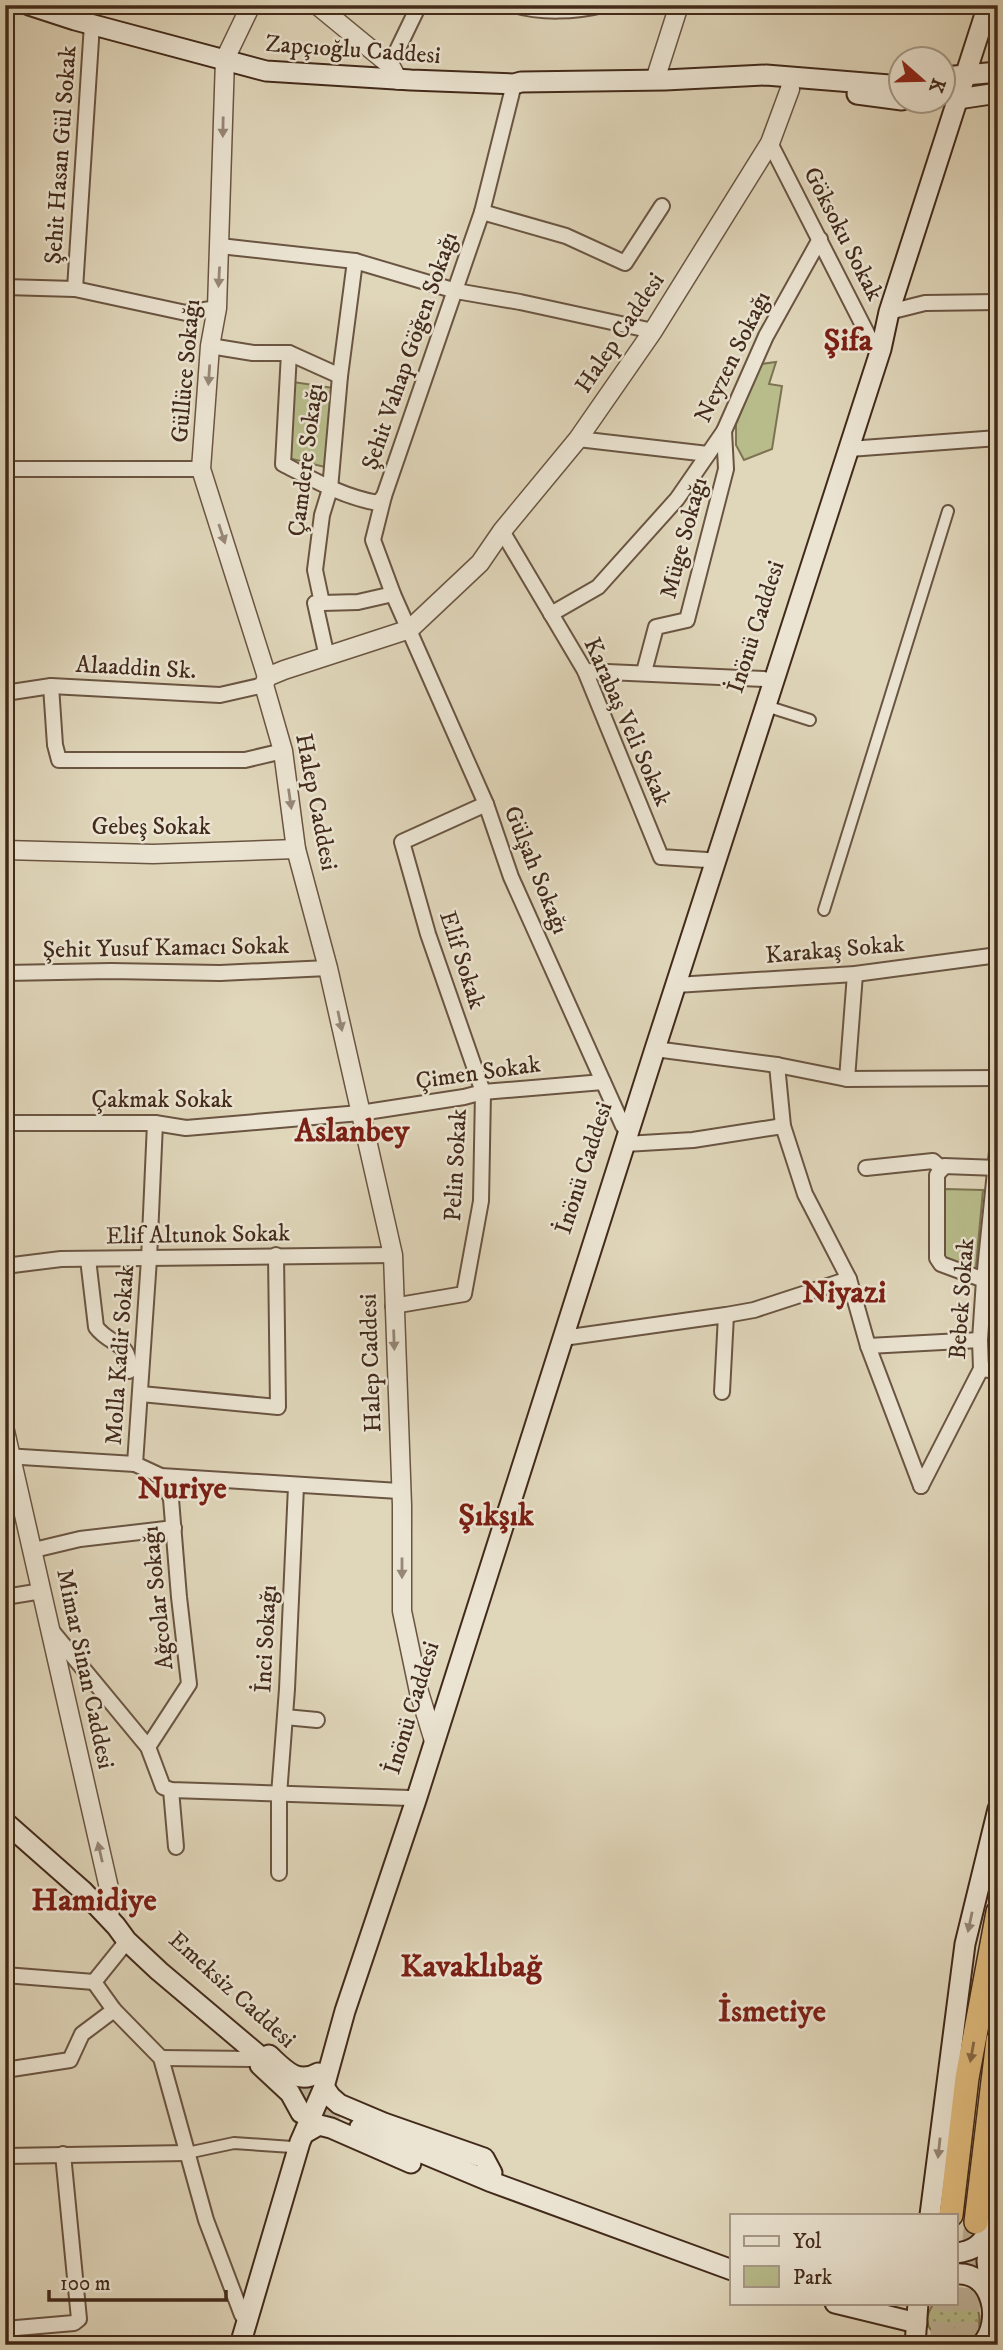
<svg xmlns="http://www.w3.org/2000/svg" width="1003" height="2350" viewBox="0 0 1003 2350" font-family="'IM FELL DW Pica',serif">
<defs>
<pattern id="grass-dots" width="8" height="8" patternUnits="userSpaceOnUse" patternTransform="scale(1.75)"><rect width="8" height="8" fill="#b8bc8b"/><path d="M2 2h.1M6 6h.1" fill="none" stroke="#979971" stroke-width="1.8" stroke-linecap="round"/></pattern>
</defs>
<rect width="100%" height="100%" fill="#e0d6ba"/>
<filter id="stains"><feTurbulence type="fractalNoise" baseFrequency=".00286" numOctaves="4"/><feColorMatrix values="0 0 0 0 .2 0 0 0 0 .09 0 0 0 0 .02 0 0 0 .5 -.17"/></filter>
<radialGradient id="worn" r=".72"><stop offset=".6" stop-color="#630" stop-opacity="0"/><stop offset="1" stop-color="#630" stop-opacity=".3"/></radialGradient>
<path fill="url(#grass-dots)" stroke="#7d7352" stroke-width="2" d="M956 2293C967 2296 976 2302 979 2314 987 2350 904 2346 934 2303H956Z"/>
<g fill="#b8bc8b" stroke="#7d7352" stroke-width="2">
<path d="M776 362 769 384 782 386 772 449 744 460 736 445V424L761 364Z"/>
<path d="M293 382 334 388 329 468 288 458Z"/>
<path d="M945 1189 983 1190 975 1278 941 1266Z"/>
</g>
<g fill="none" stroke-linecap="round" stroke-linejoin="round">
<g stroke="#c0b49a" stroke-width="19" stroke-dasharray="19 10" stroke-linecap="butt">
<path d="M944 87 998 84"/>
<path d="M278 2072 286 2080 360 2127"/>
</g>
<g stroke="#c0b49a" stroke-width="23" stroke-dasharray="23 11" stroke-linecap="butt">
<path d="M941 2345 945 2303"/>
<path d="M965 2345 975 2229"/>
</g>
<g stroke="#6a5542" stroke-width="14">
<g id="pedestrian">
<path d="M766 706 810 720"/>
<path d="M824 910 948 511"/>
<path d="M187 2153 234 2143 292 2147"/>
</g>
</g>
<g stroke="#6a5542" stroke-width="18">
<g id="minor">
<path d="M514 5C540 13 576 12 602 5"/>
<path d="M390 65 419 5"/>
<path d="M514 84 482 212 384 496 373 540 393 594 486 804 511 877 623 1126"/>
<path d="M770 143 874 347"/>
<path d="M482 212 566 236 625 263 662 206"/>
<path d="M220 246 355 261 456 291 520 302 653 331"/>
<path d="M5 287 75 289 186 313 217 308"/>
<path d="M75 289 92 24"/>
<path d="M889 312 925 303 998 302"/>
<path d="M210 346 253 353H289L340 376"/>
<path d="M289 353 283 464C314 480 343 497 378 503L384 496"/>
<path d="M578 439 708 454"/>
<path d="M849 449 998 438"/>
<path d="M5 469H201"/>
<path d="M502 531 585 671 661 857 707 860"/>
<path d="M322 603 358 602 393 594"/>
<path d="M551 614 598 587 677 499 724 431 766 336 820 239"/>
<path d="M327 657 315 603H322L315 570 322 515 330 489 340 376 355 261"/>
<path d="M585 671 764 679"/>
<path d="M644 672 656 627 687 620 726 469 724 431"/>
<path d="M51 686 55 745 59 760H245L283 751"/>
<path d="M5 693 51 686 220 695 264 685"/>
<path d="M5 973 111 971 220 973 328 968"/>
<path d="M676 985 855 974 998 955"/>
<path d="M655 1049 777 1065 783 1126 805 1194 849 1279"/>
<path d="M777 1065 847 1079 998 1078"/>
<path d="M847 1079 855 974"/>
<path d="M5 1123H155L186 1128 360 1113 464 1097 483 1092 603 1082"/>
<path d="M625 1144 693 1140 783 1126"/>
<path d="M866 1168 933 1161 942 1169"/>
<path d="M88 1259 96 1327C111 1347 131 1340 129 1371"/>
<path d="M5 1266 61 1259 393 1255"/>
<path d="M984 1280 941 1264 937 1258V1175L944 1166 998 1168"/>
<path d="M393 1306 464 1294 481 1201 483 1092 428 934 402 842 486 804"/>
<path d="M726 1315 754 1310 849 1279 868 1346 921 1486"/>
<path d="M563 1338 726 1315 722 1392"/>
<path d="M868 1346 980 1340"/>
<path d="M981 1369 998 1371"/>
<path d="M141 1394 278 1407 276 1255"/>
<path d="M5 1456 135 1464 161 1476 399 1491"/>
<path d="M135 1464 149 1259 155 1123"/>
<path d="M921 1486 981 1369 980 1340 984 1280 998 1142"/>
<path d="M34 1550 80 1539 174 1528"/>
<path d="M5 1597 42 1591"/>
<path d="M52 1631 148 1747 163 1787 171 1790 410 1798"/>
<path d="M285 1717 317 1720"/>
<path d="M148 1747 189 1684 179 1597 171 1499 161 1476"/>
<path d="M171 1790 176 1847"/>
<path d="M279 1873V1795L287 1689 296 1486"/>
<path d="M5 1975 94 1982 127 1941"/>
<path d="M94 1982 114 2010 161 2058 206 2220 242 2315"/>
<path d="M161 2058 253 2059"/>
<path d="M5 2070 70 2060 82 2034 114 2010"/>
<path d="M5 2156 187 2153"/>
<path d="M5 2329 74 2323 79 2319 63 2154"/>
</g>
</g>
<g stroke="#6a5542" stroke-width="21">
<g id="tertiary">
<path d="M251 5 225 59 217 308 210 346 201 469 267 677"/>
<path d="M317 5 390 65 398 80"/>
<path d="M655 80 679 5"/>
<path d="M5 850 153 854 296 849"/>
<path d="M5 1431 111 1897 109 1918"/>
<path d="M434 1741 419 1692 402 1611V1505L393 1255 328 968 296 849 283 751 264 685 267 677 284 670 410 629 480 563 502 531 578 439 653 331 770 143 790 89"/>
</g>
</g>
<g stroke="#422a1a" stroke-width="23">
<g id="secondary">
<path d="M29 5 75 20 266 71 411 80 514 84 521 82 665 80 766 75 902 86"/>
<path d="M944 77 998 72"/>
<path d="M857 94 902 100"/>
<path d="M958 99 998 93"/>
<path d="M5 1822 82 1890 116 1926 127 1941 159 1971 275 2069"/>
<path d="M269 2055C284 2069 297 2085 318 2073"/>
<path d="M260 2065 290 2093 301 2113"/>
<path d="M324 2087 331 2097 339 2104 384 2123 484 2158 492 2173"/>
<path d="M360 2127 489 2181 732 2270"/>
<path d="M305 2133 319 2125 331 2128 411 2163"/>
<path d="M930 2215 965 1944 998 1809"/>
<path d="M956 2253C973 2251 982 2245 989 2229"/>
<path d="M956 2274C993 2271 1003 2323 981 2345"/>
<path d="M990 2291 987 2261 998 2171"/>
<path d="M835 2303 917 2323"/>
<path d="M240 2345 300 2142 324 2087 345 2011 416 1800 655 1049 881 349 889 312 988 5"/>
<path d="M915 2345 918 2303"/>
</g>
</g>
<g stroke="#422a1a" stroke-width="26">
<g id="trunk">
<path d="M951 2215 967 2078 998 1912"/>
<path d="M976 2222 998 2040"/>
</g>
</g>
<use href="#pedestrian" stroke="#ebe4d2" stroke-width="10"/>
<use href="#minor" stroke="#ebe4d2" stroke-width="14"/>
<use href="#tertiary" stroke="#ebe4d2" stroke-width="18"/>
<use href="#secondary" stroke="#ebe4d2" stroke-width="19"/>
<use href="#trunk" stroke="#e0bb7d" stroke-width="23"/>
</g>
<defs><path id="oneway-solid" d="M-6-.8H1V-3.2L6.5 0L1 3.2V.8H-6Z" transform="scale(1.75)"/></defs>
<g fill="#968776">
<use href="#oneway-solid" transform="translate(223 127) rotate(91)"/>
<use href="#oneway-solid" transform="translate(219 277) rotate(93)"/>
<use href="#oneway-solid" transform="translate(209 375) rotate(94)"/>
<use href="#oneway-solid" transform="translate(222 534) rotate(72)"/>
<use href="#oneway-solid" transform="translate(290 799) rotate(82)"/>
<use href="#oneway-solid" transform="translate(340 1021) rotate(78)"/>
<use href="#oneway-solid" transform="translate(394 1340) rotate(88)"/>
<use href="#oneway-solid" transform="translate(402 1568) rotate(90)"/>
<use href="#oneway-solid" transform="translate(100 1852) rotate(-103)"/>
<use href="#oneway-solid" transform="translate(970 1922) rotate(102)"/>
<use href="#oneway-solid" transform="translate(939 2148) rotate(96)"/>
</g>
<use fill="#896b47" href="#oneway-solid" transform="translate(972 2052) rotate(100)"/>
<g text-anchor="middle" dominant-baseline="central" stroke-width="5" stroke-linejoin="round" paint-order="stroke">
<g font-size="24" fill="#422a1a" stroke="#ebe4d2">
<text transform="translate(353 50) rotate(4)">Zapçıoğlu Caddesi</text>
<text transform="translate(61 155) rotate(-86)">Şehit Hasan Gül Sokak</text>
<text transform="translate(843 234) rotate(63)">Göksoku Sokak</text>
<text transform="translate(620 333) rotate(-56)">Halep Caddesi</text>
<text transform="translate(410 351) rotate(-71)">Şehit Vahap Göğen Sokağı</text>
<text transform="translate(733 357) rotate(-64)">Neyzen Sokağı</text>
<text transform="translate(186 371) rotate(-85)">Güllüce Sokağı</text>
<text transform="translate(306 460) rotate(-83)">Çamdere Sokağı</text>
<text transform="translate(684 538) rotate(-75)">Müge Sokağı</text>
<text transform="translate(756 627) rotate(-72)">İnönü Caddesi</text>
<text transform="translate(136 668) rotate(3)">Alaaddin Sk.</text>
<text transform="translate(627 722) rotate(66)">Karabaş Veli Sokak</text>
<text transform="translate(316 802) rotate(79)">Halep Caddesi</text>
<text x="151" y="827">Gebeş Sokak</text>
<text transform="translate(536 870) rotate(68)">Gülşah Sokağı</text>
<text transform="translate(166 948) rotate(-1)">Şehit Yusuf Kamacı Sokak</text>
<text transform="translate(835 950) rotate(-5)">Karakaş Sokak</text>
<text transform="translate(462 960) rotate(72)">Elif Sokak</text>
<text transform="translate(478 1073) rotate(-8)">Çimen Sokak</text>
<text x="162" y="1100">Çakmak Sokak</text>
<text transform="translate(456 1165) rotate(-87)">Pelin Sokak</text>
<text transform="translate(584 1168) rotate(-72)">İnönü Caddesi</text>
<text transform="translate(198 1235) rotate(-1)">Elif Altunok Sokak</text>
<text transform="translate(962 1299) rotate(-86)">Bebek Sokak</text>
<text transform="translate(120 1355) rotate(-86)">Molla Kadir Sokak</text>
<text transform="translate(371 1363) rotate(-92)">Halep Caddesi</text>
<text transform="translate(158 1598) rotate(-96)">Ağcolar Sokağı</text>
<text transform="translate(266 1639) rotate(-87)">İnci Sokağı</text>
<text transform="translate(85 1669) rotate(78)">Mimar Sinan Caddesi</text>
<text transform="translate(412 1708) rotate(-73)">İnönü Caddesi</text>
<text transform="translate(232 1990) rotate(42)">Emeksiz Caddesi</text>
</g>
<g font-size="32" font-weight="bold" fill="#7a1f14" stroke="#ebe4d2">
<text x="848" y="341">Şifa</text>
<text x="352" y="1132">Aslanbey</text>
<text x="844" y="1293">Niyazi</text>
<text x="182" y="1489">Nuriye</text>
<text x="496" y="1516">Şıkşık</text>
<text x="94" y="1901">Hamidiye</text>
<text x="471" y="1967">Kavaklıbağ</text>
<text x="772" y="2012">İsmetiye</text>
</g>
</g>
<rect width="1003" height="2350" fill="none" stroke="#e0d6ba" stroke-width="28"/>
<rect x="7" y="7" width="989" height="2336" fill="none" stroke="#422a1a" stroke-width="3.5"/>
<rect x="14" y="14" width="975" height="2322" fill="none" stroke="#422a1a" stroke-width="2"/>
<rect x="730" y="2214" width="228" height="91" fill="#ebe4d2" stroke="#a79a88" stroke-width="2"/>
<rect x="744" y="2236" width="35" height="10" fill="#ebe4d2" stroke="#a79a88" stroke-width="2"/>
<text x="793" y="2248" font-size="21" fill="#422a1a">Yol</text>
<rect x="744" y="2266" width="35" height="21" fill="#b8bc8b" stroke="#a79a88" stroke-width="2"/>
<text x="793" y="2284" font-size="21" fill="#422a1a">Park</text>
<g transform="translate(922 80) rotate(110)"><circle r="33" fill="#ebe4d2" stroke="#a79a88" stroke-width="2"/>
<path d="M0-5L12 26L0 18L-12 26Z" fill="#8f2418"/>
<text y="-10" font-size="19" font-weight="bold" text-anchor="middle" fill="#422a1a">K</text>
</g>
<path d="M49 2290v10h177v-10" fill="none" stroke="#422a1a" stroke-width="3.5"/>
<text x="60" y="2290" font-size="21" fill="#422a1a" stroke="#ebe4d2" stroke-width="5" paint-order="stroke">100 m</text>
<rect width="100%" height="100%" filter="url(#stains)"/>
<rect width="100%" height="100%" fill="url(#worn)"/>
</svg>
